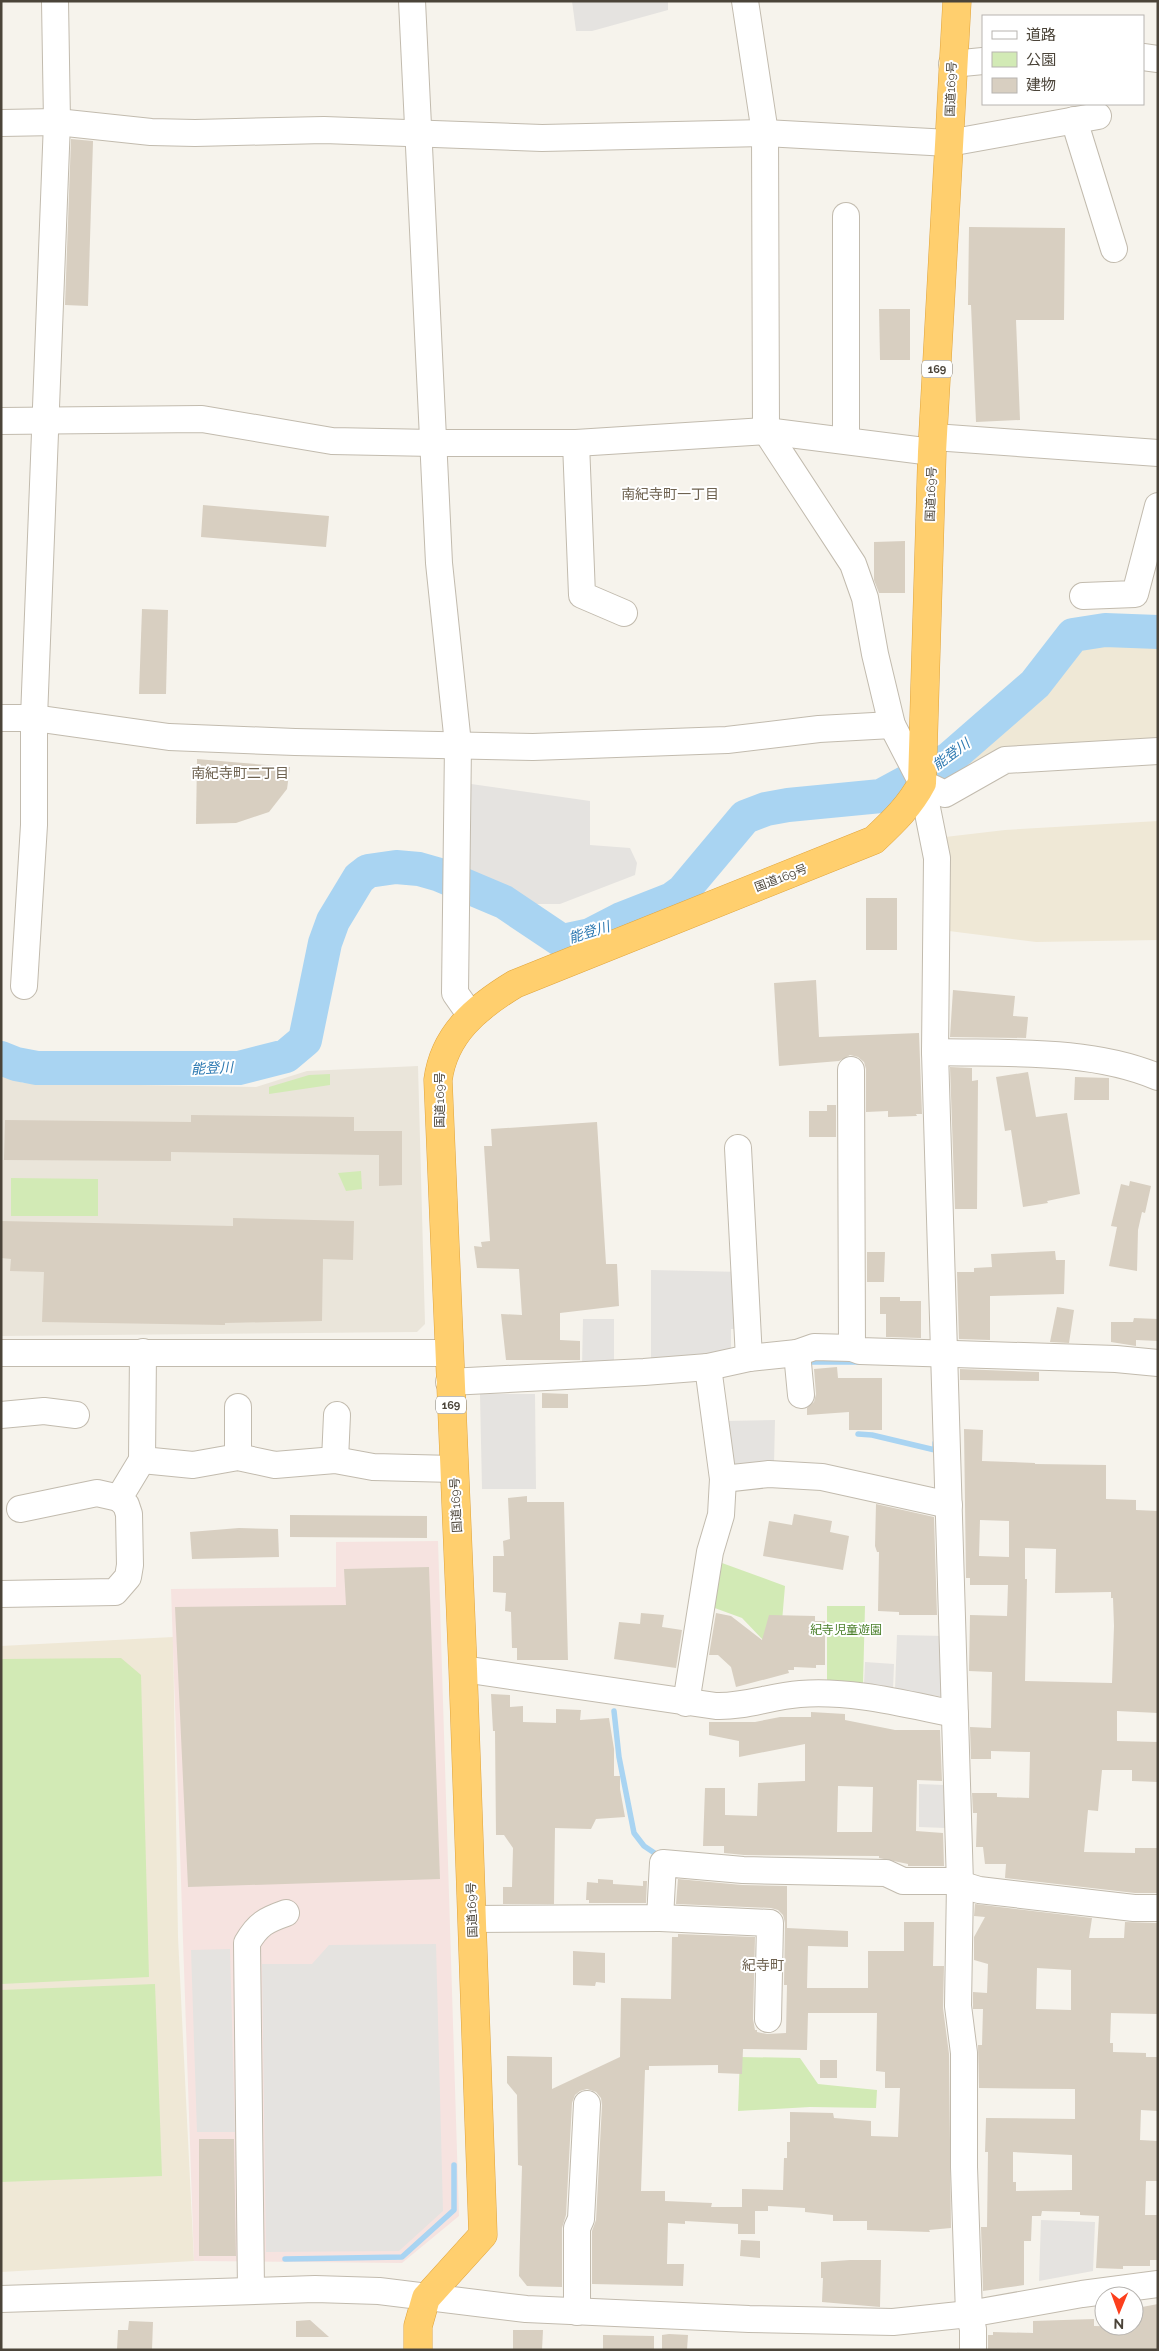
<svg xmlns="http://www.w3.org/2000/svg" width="1159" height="2351" viewBox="0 0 1159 2351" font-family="Raleway,'Noto Sans JP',sans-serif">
<rect width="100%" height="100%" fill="#f6f3ec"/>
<path fill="#eae5da" d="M418 1066 425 1324 417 1332 1 1336V1073L23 1083 256 1087 307 1071Z"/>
<g fill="#efe8d6">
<path d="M1102 637 1158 647V744L943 782 942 766 1033 689 1047 685 1075 644Z"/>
<path d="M1158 821V940L1036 942 949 931 945 837 1005 830Z"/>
<path d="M173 1637 178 1937 194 2261 1 2272V1646Z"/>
</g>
<path fill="#f6e3e0" d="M438 1541 459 2216 402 2263 194 2261 171 1589 336 1587V1542Z"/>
<g fill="#d2eab5">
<path d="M330 1074V1085L269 1094V1087L309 1075Z"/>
<path d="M361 1171 362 1189 346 1191 338 1173Z"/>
<path d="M11 1178 98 1179V1216H11Z"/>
<path d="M722 1563 785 1586 780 1645 764 1641 742 1618 712 1607Z"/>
<path d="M827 1606H865L863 1685 827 1683Z"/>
<path d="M121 1658 141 1675 149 1977 1 1984V1659Z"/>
<path d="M155 1984 162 2176 1 2182V1990Z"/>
<path d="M740 2057 800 2058 818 2084 877 2090 876 2108 810 2107 738 2111Z"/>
</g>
<g fill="#e5e3e0">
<path d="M572 1H668V10L592 31H576Z"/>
<path d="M464 783 590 801V845L630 848 637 863 635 875 560 904H535L460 875Z"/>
<path d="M651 1270 743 1272 744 1329H731V1356L651 1366Z"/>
<path d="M583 1319H614V1368H582Z"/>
<path d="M480 1394H535L536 1489H482Z"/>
<path d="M775 1420 774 1464 737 1467 728 1460 726 1421Z"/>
<path d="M897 1635 945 1636 946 1697 895 1690Z"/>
<path d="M865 1662 894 1664 893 1690 864 1685Z"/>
<path d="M919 1784 945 1785 946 1828 919 1827Z"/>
<path d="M436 1944 443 2211 399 2251 266 2252 262 1964H312L329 1945Z"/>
<path d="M230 1949 235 2132H197L191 1950Z"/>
<path d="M1041 2220 1095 2222 1093 2271 1039 2281Z"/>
</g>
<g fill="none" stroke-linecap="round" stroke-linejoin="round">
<g stroke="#a9d4f2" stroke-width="5.5">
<path d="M806 1362H859"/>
<path d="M858 1434 872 1435 935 1450V1443"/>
<path d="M614 1711 619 1757 634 1833 644 1846 656 1854 661 1855"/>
<path d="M285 2259 402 2257 454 2210V2165"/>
</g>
<path stroke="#a9d4f2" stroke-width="34" d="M1 1058 16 1064 37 1068H239L286 1056 305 1040 325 943 333 921 359 878 368 871 396 867 419 869 440 875 504 902 562 941 590 935 621 919 672 899 683 891 745 817 766 809 788 805 881 796 949 759 1035 684 1073 635 1105 630 1158 632"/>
</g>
<g fill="#d8cfc1" fill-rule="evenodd">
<path d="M71 139 93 141 88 306 65 305Z"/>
<path d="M969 227 1065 228 1064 320H1016L1020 420 976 422 971 305H968Z"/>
<path d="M879 309H910V360H880Z"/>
<path d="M203 505 329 516 326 547 201 537Z"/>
<path d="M905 541V593H879L874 580V542Z"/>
<path d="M142 609 168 610 166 694H139Z"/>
<path d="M197 759 290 767 287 789 269 812 236 823 196 824Z"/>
<rect x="866" y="898" width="31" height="52"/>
<path d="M816 980 819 1037 919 1033 922 1114H916L917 1116 888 1117V1111L866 1112V1069L864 1062 858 1057 850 1055 839 1061 779 1066 774 983Z"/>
<path d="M953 990 1015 996 1013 1016 1028 1017 1026 1038 950 1037Z"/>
<path d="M950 1067 972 1068V1081L978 1080 977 1209H955Z"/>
<path d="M1028 1072 1036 1117 1067 1113 1080 1194 1047 1201 1048 1203 1023 1207 1011 1130 1005 1131 996 1077Z"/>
<path d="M1075 1077 1109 1078V1100H1074Z"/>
<path d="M827 1105H836V1137H809V1111H827Z"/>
<path d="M191 1115 354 1117V1131H402V1185L379 1186V1155L171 1152V1161L4 1160 5 1120 191 1122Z"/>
<path d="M597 1122 606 1264H617L619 1306 560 1313V1340L580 1341V1360H506L501 1314 522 1315 519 1269 477 1268 474 1246 482 1247 481 1242 490 1241 484 1146H492L491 1129Z"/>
<path d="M1130 1181 1151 1186 1145 1213 1142 1212 1138 1230 1137 1271 1109 1266 1117 1227 1111 1226 1121 1184 1129 1186Z"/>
<path d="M233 1218 354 1221 353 1260 323 1259 322 1321 225 1323V1325L42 1322 44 1272 10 1271 11 1259 1 1258V1221L233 1226Z"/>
<path d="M1055 1251 1056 1260H1065L1064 1294 990 1296V1340L959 1339 957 1272H974V1268L992 1267 991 1254Z"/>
<path d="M867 1252H885L884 1282H867Z"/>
<path d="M880 1297H900V1301H921V1338L886 1337V1314H880Z"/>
<path d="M1057 1307 1074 1310 1069 1343 1050 1342Z"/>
<path d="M1134 1318 1158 1319V1341L1136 1340V1346L1111 1342V1322H1133Z"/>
<path d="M837 1367 838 1378H882V1430H849V1412L807 1415V1408L814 1402 816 1394 814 1369Z"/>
<path d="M960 1369 1039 1372V1381L960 1380Z"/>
<path d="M542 1393 568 1394V1408H542Z"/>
<path d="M964 1429 983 1430 982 1461 1035 1463V1464L1106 1465V1499L1136 1500V1510L1158 1511V1713L1117 1711V1741L1158 1742V1782L1132 1781V1770H1102L1098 1811 1088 1810 1084 1852 1135 1853V1848H1158L1157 1893H1135L1005 1878 1006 1864H985L983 1847H976L977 1813H973L972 1793H997V1797L1029 1798 1030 1752 991 1751V1759H971L970 1727 991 1728 992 1672 969 1671 970 1615 1007 1616 1008 1585H970V1578H966ZM980 1520 1009 1521V1557L979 1556ZM1025 1548 1056 1549 1055 1593 1111 1592V1598H1113L1114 1626 1112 1683 1025 1681 1027 1579H1025Z"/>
<path d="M527 1496V1502H564L568 1660H517V1648H512L511 1612 505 1611 506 1593 493 1592V1556H504L503 1541 510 1539 508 1498Z"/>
<path d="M876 1504 934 1517 937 1615H899V1612L878 1611 879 1552H877L875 1546Z"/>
<path d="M794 1514 832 1521 830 1532 849 1536 843 1570 763 1556 769 1521 792 1525Z"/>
<path d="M290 1515 427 1516V1538L290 1537Z"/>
<path d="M239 1528 278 1529 279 1557 192 1559 190 1532Z"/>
<path d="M429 1567 440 1879 188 1887 175 1607 346 1605 344 1569Z"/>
<path d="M641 1613 664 1615 662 1627 682 1630 676 1668 614 1659 619 1622 640 1624Z"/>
<path d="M716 1613 731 1616 762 1640 769 1615 815 1616V1621H825V1665H816V1668L794 1667V1670H788L789 1673 736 1687 731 1667 718 1655H709Z"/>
<path d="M491 1694 510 1695V1707L523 1706V1722L556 1723V1709L581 1710 580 1720 609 1718 614 1749V1776H620V1789L625 1817 596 1819 591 1829 555 1828 554 1904H503V1887H512L513 1848 504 1835H496L495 1731H493Z"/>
<path d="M811 1712 845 1714V1720L895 1730H940L942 1781 917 1780 916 1831 943 1833 944 1866H908V1864L879 1858V1856L744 1855 724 1853V1846H703L705 1788H725V1815L757 1816 758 1783 805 1781V1744L739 1757V1741L709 1735V1722H755L780 1717H811ZM838 1786 873 1787 872 1832H837Z"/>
<path d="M598 1879 613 1880V1884L643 1886V1881H647L646 1903H589V1900H586L587 1882 598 1883Z"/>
<path d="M678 1879 742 1885 787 1886V1928L848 1931V1947L808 1946 807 1988H868V1951H904V1922H934L933 1966H944L943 2008 949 2054 951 2228 929 2230 930 2232 867 2230V2221H833V2215L805 2212V2208L768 2206V2211H755V2234H738V2224L685 2221V2224L668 2223 667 2264H684L683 2286 592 2284V2231L596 2220 602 2105 601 2098 596 2092 587 2089 580 2091 575 2095 572 2103 566 2215 562 2228V2287L527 2286 519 2276 522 2166 518 2165 517 2095 507 2083V2056L552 2057V2089L620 2057 621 1998 671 1999 672 1937H678V1934L755 1937 753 2019 755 2030H757V2032L767 2034 786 2033 787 1985H784L785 1923 783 1915 778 1910 771 1908 676 1904ZM808 2013H877L876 2071 885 2072V2088H900L898 2137 871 2136V2121L834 2118 833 2113 790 2112V2142H787V2158H784L783 2190 742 2189V2207H711L712 2203 665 2201V2191H641L645 2070H649V2066L718 2065V2073L742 2074 743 2049 807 2050Z"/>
<path d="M975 1904 1092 1918 1089 1938H1124L1125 1922 1158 1923V2014L1111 2013 1110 2043H1113V2052L1146 2053V2057H1158V2111L1141 2110 1140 2140 1158 2141V2181H1146L1145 2215H1158V2260H1150V2266H1123V2269L1096 2268 1099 2216 1080 2215V2212L1042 2211 1041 2216H1032L1031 2241H1024V2285L983 2291 981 2227H987L988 2152H985L986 2118 1075 2119V2089L979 2088 978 2045H982L983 2009H973V1992L987 1993 988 1964 974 1960V1937L985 1917 974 1916ZM1037 1968 1071 1970V2010L1036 2009ZM1013 2152 1072 2155V2190L1016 2191V2182H1013Z"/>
<path d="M573 1951 605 1953V1983L596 1982 595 1986 573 1985Z"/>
<rect x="820" y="2060" width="17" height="18"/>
<path d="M199 2139H234L236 2256H199Z"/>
<path d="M741 2240 760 2241V2258L740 2256Z"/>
<path d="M850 2260H881L880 2307 822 2302 823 2278H821V2262Z"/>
<path d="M1158 2304V2350H988V2335H993V2332L1033 2333V2321L1094 2319V2326L1137 2327V2315H1142V2307Z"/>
<path d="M310 2320 329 2337H296V2321Z"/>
<path d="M129 2321 153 2322 152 2350H117L118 2330H128Z"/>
<path d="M513 2330H543L542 2350H513Z"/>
<path d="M669 2334 688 2335 687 2350H662V2335Z"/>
<path d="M603 2335 654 2336V2350H603Z"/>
</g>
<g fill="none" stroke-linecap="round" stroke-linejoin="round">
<g stroke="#c2bbae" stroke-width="28">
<g id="minor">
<path d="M412 1 439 563 458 744 455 993 471 1016"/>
<path d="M745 1 765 133 766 431 853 564 865 598 875 654 892 725 922 783 937 858 935 1052 960 1884 958 2006 964 2053V2167L969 2314 973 2329V2350"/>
<path d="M1143 57 1158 59"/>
<path d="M952 64 983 61"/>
<path d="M1074 120 1114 249"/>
<path d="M1 123 57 122 151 132 195 133 324 130 542 138 765 133 949 143 1098 116"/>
<path d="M1 421 202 419 332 441 433 443H576L766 431 932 452"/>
<path d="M934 437 1158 453"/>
<path d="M846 440V216"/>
<path d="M576 443 582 595 624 613"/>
<path d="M1083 596 1135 594 1158 506"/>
<path d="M1 718H34L169 737 295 742 533 747 727 740 819 729 892 725"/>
<path d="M922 783 945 794 1005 760 1158 751"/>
<path d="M24 986 34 825V718L57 122 55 1"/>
<path d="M935 1052C1008 1054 1089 1048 1158 1077"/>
<path d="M851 1070 852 1348"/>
<path d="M738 1148 749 1358"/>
<path d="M1 1353H449"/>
<path d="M797 1353 801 1395"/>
<path d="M449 1382 644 1372 708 1367 749 1358 797 1353 814 1347 852 1348 860 1351 1116 1359 1158 1363"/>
<path d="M1 1415 44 1411 76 1415"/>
<path d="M238 1457V1407"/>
<path d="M142 1460 193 1465 238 1457 275 1465 335 1460 373 1467 454 1469"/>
<path d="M335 1460 337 1415"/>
<path d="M723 1479 769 1474 822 1477 949 1505"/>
<path d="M20 1509 97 1493 119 1498"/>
<path d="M1 1594 115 1592 128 1577 130 1565 129 1514 126 1505 119 1498 142 1460 143 1352"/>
<path d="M463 1669 716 1706C745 1707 771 1696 800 1694 852 1690 904 1704 955 1714"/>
<path d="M686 1703 710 1552 721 1515 723 1479 708 1367"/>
<path d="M660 1918 770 1923 768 2019"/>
<path d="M472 1919 660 1918 663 1863 743 1870 886 1873 903 1881H950L979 1890 1134 1908H1158"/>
<path d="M251 2290 247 1943C258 1924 266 1920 286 1913"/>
<path d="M1 2299 315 2289 379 2291 526 2309 749 2319 893 2322 969 2314 1082 2294 1158 2284"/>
<path d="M577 2312V2228L581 2219 587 2104"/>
</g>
</g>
<g stroke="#e0a43c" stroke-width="29">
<path id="highway" d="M418 2350V2326L426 2298 483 2235 463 1669 438 1080C444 1034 477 1007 515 984L874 840C893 822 910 806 922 783L932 452 957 1"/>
</g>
<use href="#minor" stroke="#fff" stroke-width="26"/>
<use href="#highway" stroke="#ffcf6e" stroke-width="28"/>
</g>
<g text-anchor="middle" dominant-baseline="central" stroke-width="4" stroke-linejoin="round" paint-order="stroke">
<g fill="#fff" stroke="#817c74" stroke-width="1">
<rect x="922" y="360.5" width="30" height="17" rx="4"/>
<rect x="436" y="1396.5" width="30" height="17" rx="4"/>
</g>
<g font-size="11" font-weight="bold" fill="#4b4439">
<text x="937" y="369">169</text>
<text x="451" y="1405">169</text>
</g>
<g font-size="12" fill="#4b4439" stroke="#fff">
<text transform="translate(951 89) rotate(-88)">国道169号</text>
<text transform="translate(931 494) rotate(-88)">国道169号</text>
<text transform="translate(781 878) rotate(-21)">国道169号</text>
<text transform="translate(440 1100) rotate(-90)">国道169号</text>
<text transform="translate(456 1505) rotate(-93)">国道169号</text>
<text transform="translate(472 1910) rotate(-92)">国道169号</text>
</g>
<g font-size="12" fill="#4a7f2a" stroke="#fff">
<text x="846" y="1630">紀寺児童遊園</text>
</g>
<g font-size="14" fill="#6e6250" stroke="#fff">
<text x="670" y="494">南紀寺町一丁目</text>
<text x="240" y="773">南紀寺町二丁目</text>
<text x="763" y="1965">紀寺町</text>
</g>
<g font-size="14" font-style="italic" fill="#2e7ab2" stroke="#fff">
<text transform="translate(951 754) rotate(-36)">能登川</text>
<text transform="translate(589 932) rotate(-17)">能登川</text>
<text transform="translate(212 1068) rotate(-3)">能登川</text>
</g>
</g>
<rect width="1159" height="2351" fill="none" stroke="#4b4439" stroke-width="5"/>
<rect x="982" y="15" width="162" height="90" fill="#ffffff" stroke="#b7b4b0"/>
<rect x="992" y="31" width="25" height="8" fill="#ffffff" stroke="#b7b4b0"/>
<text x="1026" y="40" font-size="15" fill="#4b4439">道路</text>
<rect x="992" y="52" width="25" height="15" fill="#d2eab5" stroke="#b7b4b0"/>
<text x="1026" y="65" font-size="15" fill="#4b4439">公園</text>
<rect x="992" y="78" width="25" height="15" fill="#d8cfc1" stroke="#b7b4b0"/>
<text x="1026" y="90" font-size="15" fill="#4b4439">建物</text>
<g transform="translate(1119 2311) rotate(181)"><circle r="24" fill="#ffffff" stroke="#b7b4b0"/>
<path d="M0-4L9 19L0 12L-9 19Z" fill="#fc3f1d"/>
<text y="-8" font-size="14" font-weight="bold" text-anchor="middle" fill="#4b4439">N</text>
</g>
</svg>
